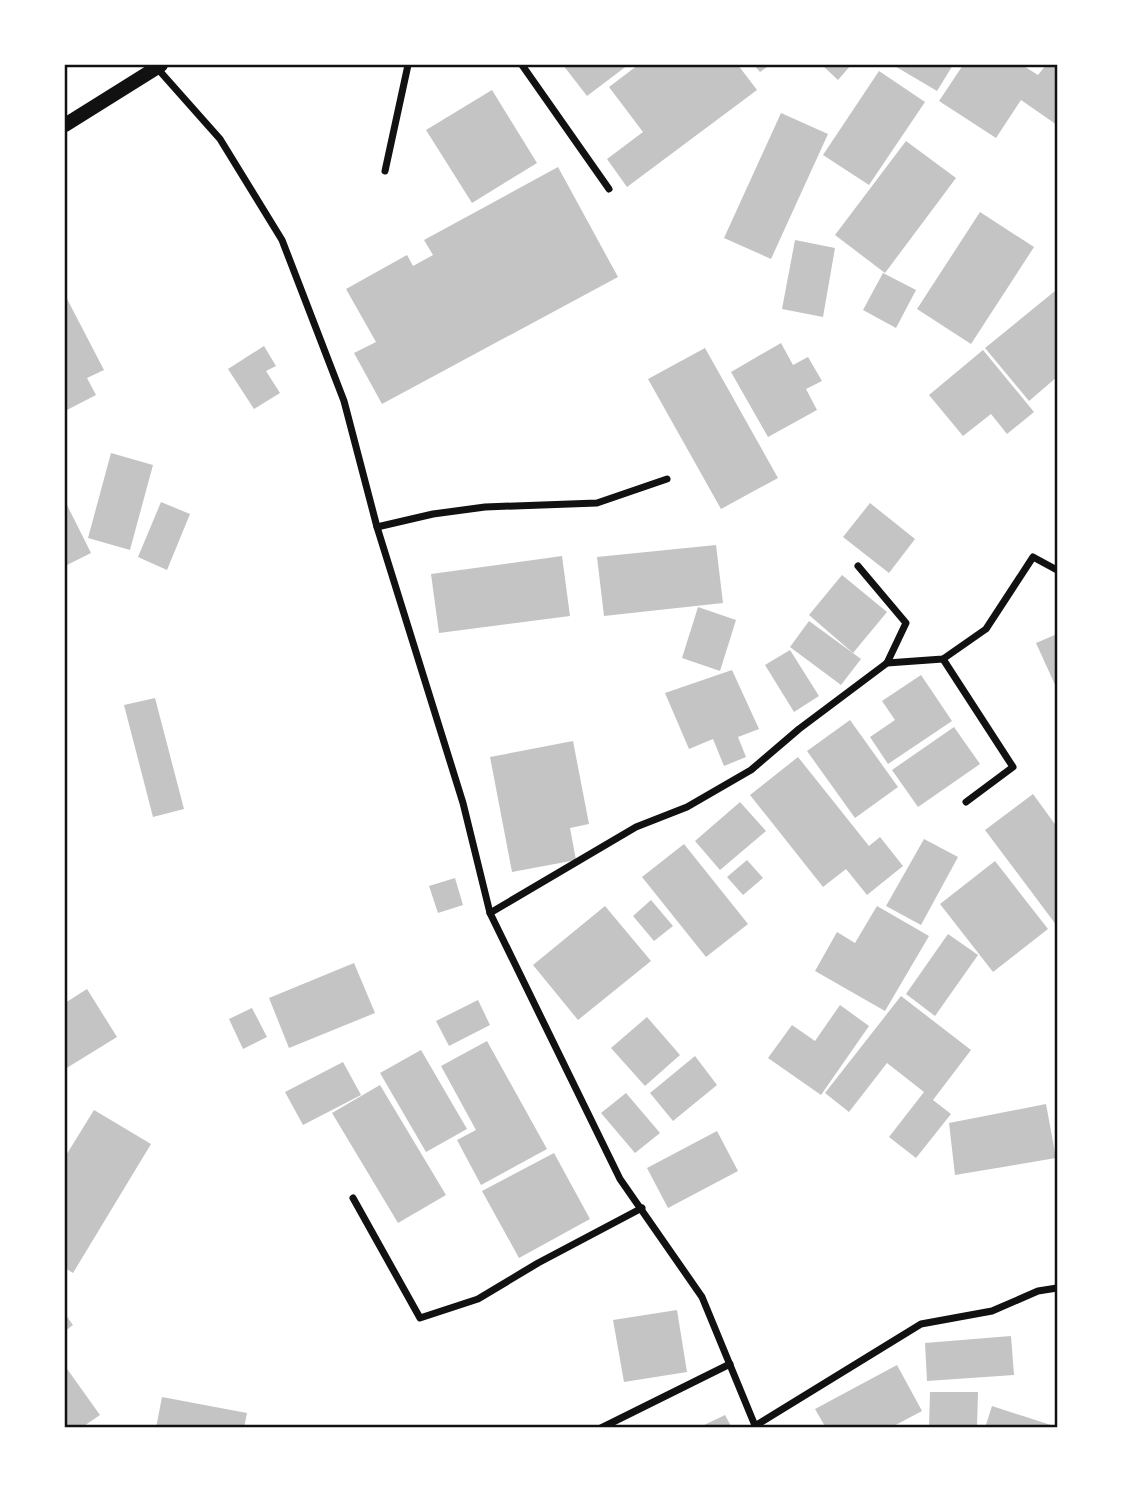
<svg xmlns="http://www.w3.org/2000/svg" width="1122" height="1493" viewBox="0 0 1122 1493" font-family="'DM Sans',sans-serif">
<rect width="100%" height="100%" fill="#fff"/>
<g fill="#c4c4c4">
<path d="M563 65H628L587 96Z"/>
<path d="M638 65H738L757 90 627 187 607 159 643 132 609 87Z"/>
<path d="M754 65H770L760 72Z"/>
<path d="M822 65H851L838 80Z"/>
<path d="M893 65H953L937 91Z"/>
<path d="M963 65H1022L1038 75 1046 65H1057V125L1021 100 996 138 939 101Z"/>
<path d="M879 71 925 102 869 185 823 155Z"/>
<path d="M492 90 537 163 472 203 426 130Z"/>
<path d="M781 113 828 134 771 259 724 238Z"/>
<path d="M906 141 956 178 885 273 835 235Z"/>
<path d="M558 167 618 277 382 404 354 353 376 342 346 289 407 255 413 266 433 255 424 240Z"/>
<path d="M980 212 1034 247 971 344 917 309Z"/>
<path d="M795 240 835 248 823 317 782 309Z"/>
<path d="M883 273 916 290 896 328 863 310Z"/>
<path d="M1055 291 1057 377 1029 401 985 348Z"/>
<path d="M65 295 104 370 87 378 96 395 65 411Z"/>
<path d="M781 343 793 365 808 357 822 381 806 389 817 410 768 437 731 372Z"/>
<path d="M264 346 276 366 266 371 280 393 254 409 228 369Z"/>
<path d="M705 348 778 478 721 509 648 379Z"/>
<path d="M983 350 1034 412 1007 434 991 414 963 436 929 395Z"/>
<path d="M111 453 153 465 130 550 88 538Z"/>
<path d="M65 501 91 553 65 566Z"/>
<path d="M161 502 190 514 167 570 138 557Z"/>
<path d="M870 503 915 539 889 573 843 537Z"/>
<path d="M716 545 723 603 604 616 597 557Z"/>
<path d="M562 556 570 616 439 633 431 574Z"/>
<path d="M842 575 887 612 853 653 809 615Z"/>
<path d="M698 607 736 620 720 671 682 658Z"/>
<path d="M809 621 861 659 841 685 790 647Z"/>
<path d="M1057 634V689L1036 643Z"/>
<path d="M790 650 819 696 794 712 765 665Z"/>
<path d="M732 670 759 729 738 737 746 757 724 766 713 739 689 749 665 693Z"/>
<path d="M921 675 952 721 888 764 870 737 895 720 882 701Z"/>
<path d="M155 698 184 809 153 817 124 705Z"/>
<path d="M850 720 898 787 855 818 807 751Z"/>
<path d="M954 727 980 764 918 807 892 770Z"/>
<path d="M573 741 589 824 570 828 576 860 512 872 490 757Z"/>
<path d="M798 757 869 846 880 837 903 866 867 895 846 869 823 887 750 795Z"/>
<path d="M1033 794 1057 827V926L985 830Z"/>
<path d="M740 802 766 831 720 870 695 841Z"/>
<path d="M924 839 958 857 921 925 886 906Z"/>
<path d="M684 844 748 924 706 957 642 877Z"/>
<path d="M747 860 763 878 743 895 727 877Z"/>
<path d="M995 861 1048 929 993 972 940 904Z"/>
<path d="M455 878 463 905 438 913 429 886Z"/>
<path d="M651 900 673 926 654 941 633 916Z"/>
<path d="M605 906 651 961 578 1020 533 965Z"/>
<path d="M877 906 929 936 885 1011 815 971 837 932 855 943Z"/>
<path d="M948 934 978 955 935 1016 906 994Z"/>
<path d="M354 963 375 1013 289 1048 269 998Z"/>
<path d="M87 989 117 1037 65 1069V1003Z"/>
<path d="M901 996 971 1050 933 1100 951 1114 916 1158 889 1137 924 1092 887 1063 849 1112 825 1093Z"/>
<path d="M478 1000 490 1025 449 1046 436 1021Z"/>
<path d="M840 1005 869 1026 821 1095 768 1058 792 1025 815 1041Z"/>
<path d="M252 1008 267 1037 243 1049 229 1019Z"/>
<path d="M647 1017 680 1055 645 1086 611 1048Z"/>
<path d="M487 1041 547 1149 481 1185 457 1140 476 1130 441 1066Z"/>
<path d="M421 1050 467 1129 426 1152 380 1073Z"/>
<path d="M695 1056 717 1085 673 1121 650 1093Z"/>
<path d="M343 1062 361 1095 303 1125 285 1092Z"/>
<path d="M380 1085 446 1195 398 1223 332 1113Z"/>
<path d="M626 1093 660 1133 635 1153 601 1113Z"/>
<path d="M1046 1104 1056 1158 955 1175 949 1123Z"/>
<path d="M94 1110 151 1144 73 1273 65 1268V1157Z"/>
<path d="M717 1131 738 1171 668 1208 647 1168Z"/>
<path d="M554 1153 590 1219 519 1258 482 1191Z"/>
<path d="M677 1310 687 1372 624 1382 613 1320Z"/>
<path d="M65 1314 73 1325 65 1331Z"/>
<path d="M1011 1336 1014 1375 927 1381 925 1343Z"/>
<path d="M897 1365 922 1411 890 1428H826L815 1409Z"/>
<path d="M65 1366 100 1415 81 1428H65Z"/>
<path d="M930 1392H978L977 1428H929Z"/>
<path d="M162 1397 247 1413 244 1428H156Z"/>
<path d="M992 1406 1057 1427V1428H985Z"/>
<path d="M725 1415 732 1428H698Z"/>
</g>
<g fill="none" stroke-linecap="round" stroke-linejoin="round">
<g stroke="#111" stroke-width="7">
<path d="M522 65 609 189"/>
<path d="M157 68 220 139 282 240 344 401 377 527 463 803 490 913 620 1179 702 1297 756 1428"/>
<path d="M385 171 408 65"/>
<path d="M377 527 433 514 485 507 597 503 667 479"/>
<path d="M943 659 1013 767 966 802"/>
<path d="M887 663 943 659 986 629 1033 557 1057 570"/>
<path d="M490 913 636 827 687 807 751 770 799 729 887 663 906 623 858 566"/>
<path d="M353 1198 420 1318 478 1299 538 1263 642 1208"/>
<path d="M755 1426 921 1324 992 1311 1038 1291 1057 1288"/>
<path d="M601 1428 730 1364"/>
</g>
<path stroke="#111" stroke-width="14" d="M65 125 161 65"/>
</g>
<rect width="1122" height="1493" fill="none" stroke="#ffffff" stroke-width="133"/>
<rect x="66" y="66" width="990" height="1360" fill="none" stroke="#111" stroke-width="2.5"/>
</svg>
